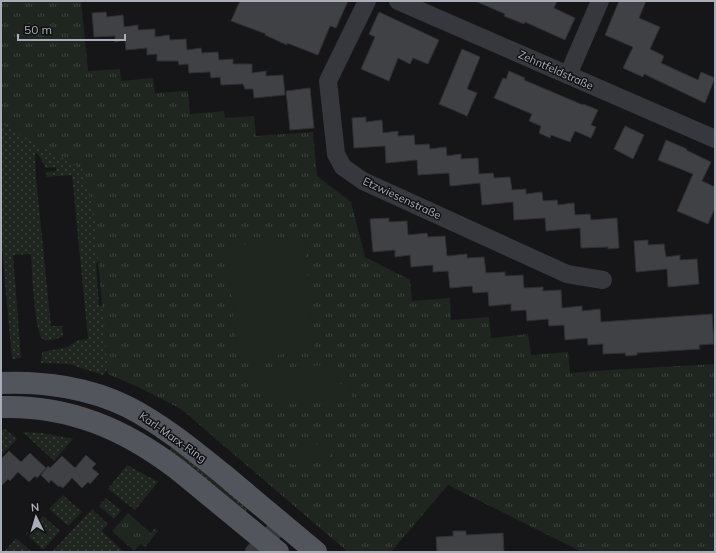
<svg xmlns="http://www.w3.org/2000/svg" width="716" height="553" viewBox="0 0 716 553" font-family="Mulish,sans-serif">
<defs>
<pattern id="grass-dots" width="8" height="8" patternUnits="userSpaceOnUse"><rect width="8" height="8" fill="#1e261f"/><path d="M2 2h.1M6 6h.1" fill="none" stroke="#3c433d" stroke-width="1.8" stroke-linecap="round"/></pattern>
<pattern id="park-tufts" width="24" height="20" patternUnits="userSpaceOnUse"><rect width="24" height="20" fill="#1e261f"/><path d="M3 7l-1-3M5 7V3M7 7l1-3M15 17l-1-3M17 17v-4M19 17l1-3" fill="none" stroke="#3c433d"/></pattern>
</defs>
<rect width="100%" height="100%" fill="#161618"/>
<g fill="url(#grass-dots)">
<path d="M1 124 22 135 82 148 109 251 96 264 99 306 105 305 110 366 103 375 69 364 41 363 42 352 68 347 78 340 88 339 72 175 47 177 46 172 56 171V167L46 168 39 156 35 152 36 178 51 326H62L63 336C58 338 50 342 44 340 34 335 32 267 31 254L13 255 21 358 12 359 1 238Z"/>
<path d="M5 429 17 439 2 455 1 453V430Z"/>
<path d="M23 432 42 433 73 439 54 461Z"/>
<path d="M173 445 249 507 243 514 168 453Z"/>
<path d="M127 465 158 482 135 510 108 489Z"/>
<path d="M63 495 82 512 68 526 49 509Z"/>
<path d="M106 498 121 511 114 519 99 506Z"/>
<path d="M92 509 108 524 102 531 124 552H52Z"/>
<path d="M43 516 60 531 43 550 26 534Z"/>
<path d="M155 528 158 531 145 547 141 544Z"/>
<path d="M16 538 32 552H4Z"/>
</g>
<g fill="url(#park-tufts)">
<path d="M9 1H81L88 71 120 69 121 81 153 78 155 93 188 91 190 114 224 111 225 118 254 116 256 136 313 132 317 176 351 202 365 257 410 280 412 301 450 298 451 320 489 317 491 338 528 334 531 355 568 352 570 373 608 370 715 364V552H582L448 485 391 552H348L181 409 140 388 108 374 94 213 82 169 1 124V2Z"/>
<path d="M128 513 151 533 134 551 112 531Z"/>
</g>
<g fill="#1e261f">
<path d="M304 238 315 351 238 359 226 246Z"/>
<path d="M338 364 339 384 351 383 352 400 275 405 274 390 249 392 247 371Z"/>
<path d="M329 443 330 461 291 465 290 447Z"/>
</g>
<g fill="#404145" stroke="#303034">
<path d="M240 1H348L336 28 330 26 318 55 287 43V45L265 35 266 34 231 21Z"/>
<path d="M475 1H557L554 8 575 18 565 40 525 22 524 24 504 16 505 14Z"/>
<path d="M619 1H646L639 18 660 27 650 49 664 56 661 63 698 80 701 72 715 78 705 103 644 74 643 77 623 68 633 47 605 35Z"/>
<path d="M106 12 107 17 123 15 124 27 138 25V30L155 29V37L169 35 170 40 186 39 187 50 201 48 202 53 218 52 219 60 233 59V64H252V73L266 71V76L283 75 285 95 254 98 253 89H245L243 84 221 85 220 77 211 78 210 72 189 73 188 64 179 65 178 61H157V54L147 55V48L126 50 125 40 115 42V36L94 37 92 13Z"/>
<path d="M379 12 439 40 428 64 413 58 410 64 398 58 389 81 361 69 375 37 369 34Z"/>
<path d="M462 49 480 57 467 89 477 93 467 116 439 104Z"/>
<path d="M509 71 525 78 524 80 583 105V104L598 110 591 125 596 127 591 138 575 131 570 142 551 135 550 138 539 133 541 126 529 121 532 114 494 98 503 78 506 79Z"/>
<path d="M310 88 314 128 290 130 286 91Z"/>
<path d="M366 117V122L382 120 383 133 398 131V136L414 135 415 145 429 144 430 149 446 147 447 156 461 154V159L478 158 479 174 493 173 494 178 510 177 512 190 526 189V194L542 192 543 201 557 200 558 205 574 203 575 215 590 214 591 220 617 218 619 248 608 249V247L581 248 580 228 546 231 545 218 514 220 513 202 482 205 480 183 450 186 449 173 418 175 417 160 386 163 385 146 354 148 352 118Z"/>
<path d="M625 126 644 135 633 159 614 149Z"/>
<path d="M666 140 687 149 686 150 711 162 702 181 715 187V208L708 224 677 211 693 174 658 160Z"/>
<path d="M389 218V222L407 221 408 235 427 233 428 237 445 236 447 256 467 254V258L484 257 486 273 505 272V276L523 275 524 288 543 287V291L561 290 562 308 582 306V311L600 309 601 322 712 314 714 344 699 345 700 349 637 353V355L626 356 625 353 603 354V344L588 345 587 338 565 340 564 325 549 326 548 319 527 321 526 310 511 311V304L489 306 488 292 473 293 472 286 450 288 448 271 433 272V265L411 267 410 255 395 257V250L373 252 370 219Z"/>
<path d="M648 240V245L664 244 666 257 680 255V260L697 259 699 284 668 287 667 269 636 272 634 241Z"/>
<path d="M9 451 21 462 30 453 46 468 37 478 35 476 29 482 18 472 10 481 8 479 1 486V459Z"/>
<path d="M86 455 96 464 92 468 99 474 90 484 88 482 82 488 72 478 63 488 60 486 59 487 51 480 49 483 41 475 48 466 50 468 62 456 75 468Z"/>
<path d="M453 531H466V535L503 533 504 552H437L436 537 453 536Z"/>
</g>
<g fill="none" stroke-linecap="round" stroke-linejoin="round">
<g stroke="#37383d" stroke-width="18">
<path d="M367 1 328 81 336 154 343 167 363 181 567 274 603 280"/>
<path d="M398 1 715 139"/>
<path d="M568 75 600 1"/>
<path d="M254 552 282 523"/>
</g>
<g stroke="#53555c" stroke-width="22">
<path d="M1 383C43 381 90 388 128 407 163 425 193 450 223 474 254 500 285 526 316 552"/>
<path d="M1 407C69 405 124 429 177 469L278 552"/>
</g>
</g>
<g text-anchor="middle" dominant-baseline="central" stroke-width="3" stroke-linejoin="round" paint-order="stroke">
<g font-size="11" fill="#a8adb8" stroke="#111113">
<text transform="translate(556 70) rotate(24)">Zehntfeldstraße</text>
<text transform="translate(402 198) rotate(25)">Etzwiesenstraße</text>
<text transform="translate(173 437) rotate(35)">Karl-Marx-Ring</text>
</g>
</g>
<rect width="716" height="553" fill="none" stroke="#a8adb8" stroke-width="4"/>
<g transform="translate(36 517) rotate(355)" stroke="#111113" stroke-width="3" paint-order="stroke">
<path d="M0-3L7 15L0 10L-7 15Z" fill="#a8adb8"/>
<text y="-6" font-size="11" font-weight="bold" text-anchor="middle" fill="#a8adb8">N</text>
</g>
<path d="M18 34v6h107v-6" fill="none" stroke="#a8adb8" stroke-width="2"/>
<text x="24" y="34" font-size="12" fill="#a8adb8" stroke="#111113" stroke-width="3" paint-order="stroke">50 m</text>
</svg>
